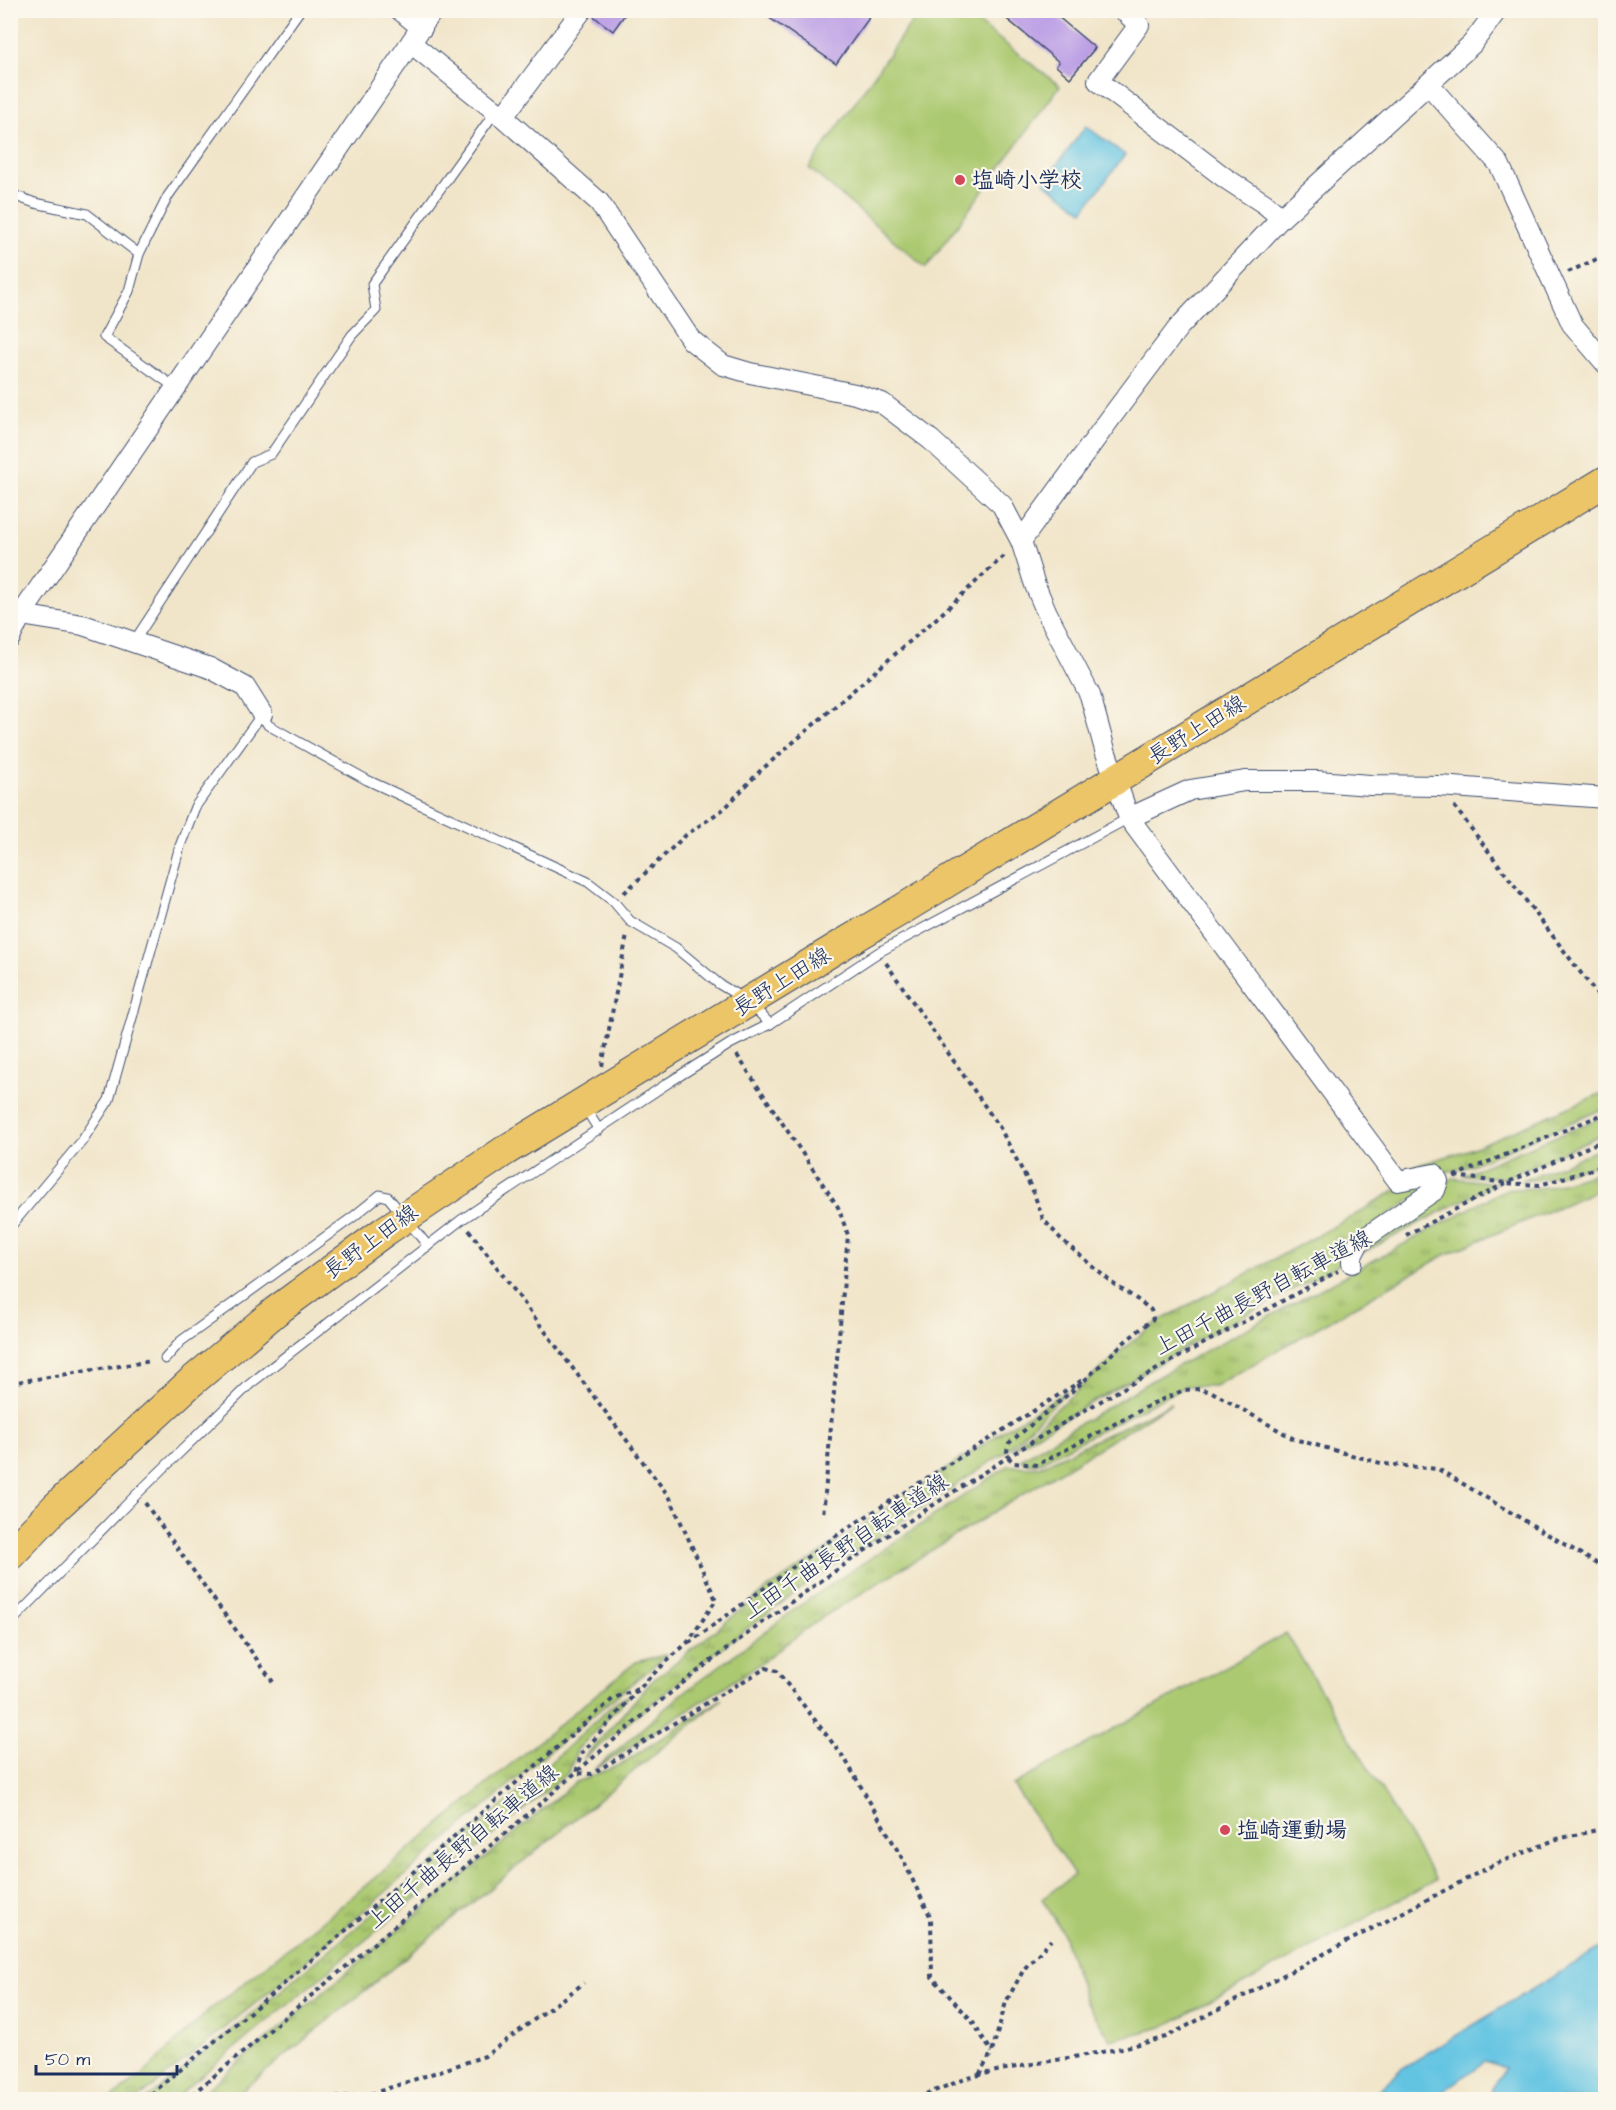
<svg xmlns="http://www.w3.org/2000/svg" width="1616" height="2110" viewBox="0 0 1616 2110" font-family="'Architects Daughter','Klee One',sans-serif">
<defs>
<pattern id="grass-tufts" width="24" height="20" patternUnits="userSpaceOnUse" patternTransform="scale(1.5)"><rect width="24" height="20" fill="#abc970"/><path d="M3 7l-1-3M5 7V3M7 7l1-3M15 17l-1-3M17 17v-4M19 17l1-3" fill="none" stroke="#8aa45f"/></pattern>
</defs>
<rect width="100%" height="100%" fill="#fbf7ec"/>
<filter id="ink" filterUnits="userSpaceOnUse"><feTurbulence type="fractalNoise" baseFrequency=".0167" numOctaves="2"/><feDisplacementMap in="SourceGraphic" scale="12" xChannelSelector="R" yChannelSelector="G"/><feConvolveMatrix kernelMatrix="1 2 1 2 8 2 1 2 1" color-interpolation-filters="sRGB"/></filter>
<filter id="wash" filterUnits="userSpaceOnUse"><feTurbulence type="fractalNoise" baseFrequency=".008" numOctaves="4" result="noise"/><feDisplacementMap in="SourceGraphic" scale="24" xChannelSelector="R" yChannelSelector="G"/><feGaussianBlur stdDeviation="1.35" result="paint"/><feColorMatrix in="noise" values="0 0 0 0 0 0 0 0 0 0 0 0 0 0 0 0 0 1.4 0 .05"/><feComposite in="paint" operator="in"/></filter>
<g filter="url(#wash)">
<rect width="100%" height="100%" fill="#f1e5c9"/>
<g fill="url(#grass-tufts)" stroke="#637c67" stroke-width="1.5">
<path d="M1605 1092V1108L1464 1168C1451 1172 1413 1175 1401 1170L1468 1150Z"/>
<path d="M1605 1116V1133L1505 1178 1462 1175Z"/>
<path d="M1605 1147V1162L1542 1179 1521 1181Z"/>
<path d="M1605 1170V1187L1445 1255 1215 1386H1185L1036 1464 1027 1463 1021 1459 1161 1375 1504 1190 1548 1187Z"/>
<path d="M1453 1178 1496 1183 1360 1254 1443 1186Z"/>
<path d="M1433 1184 1356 1238 1342 1263 1197 1341 1012 1449 1124 1348 1156 1323 1355 1215 1400 1187Z"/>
<path d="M1067 1391 1004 1453 806 1585 713 1654 582 1760 651 1682 763 1592 1009 1427Z"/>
<path d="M1172 1403 821 1618 754 1668 594 1770 682 1694 802 1604 1008 1466 1039 1467Z"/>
<path d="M668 1654 536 1762 292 1973 138 2099H110L141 2076 206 2013 335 1911 523 1754 636 1662Z"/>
<path d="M629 1696 577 1750 569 1772 173 2099H147L279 1992 514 1796 617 1701Z"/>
<path d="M722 1699 232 2099H195L576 1782 620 1765Z"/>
</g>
<g fill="#abc970" stroke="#637c67" stroke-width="1.5">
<path d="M919 11H963L1060 86 926 268 809 168Z"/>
<path d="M1286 1633 1436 1880 1163 2027 1111 2040 1086 2002 1061 1929 1042 1899 1074 1875 1013 1785Z"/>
</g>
<g fill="#64c4e2" stroke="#407aa0" stroke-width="1.5">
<path d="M1086 126 1125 155 1083 211 1044 182Z"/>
<path d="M1605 1945V2099H1486L1505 2068 1485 2061 1433 2099H1369L1401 2069Z"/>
</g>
<g id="blocks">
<g fill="#ba9ce5">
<path d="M594 10H628L613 31 592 15Z"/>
<path d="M758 10H859L869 18 836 64Z"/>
<path d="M996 10H1050L1095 48 1070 78 1056 66 1059 62Z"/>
</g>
</g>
</g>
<g filter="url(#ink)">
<use href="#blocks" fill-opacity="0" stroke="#3b4a6e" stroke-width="1.5"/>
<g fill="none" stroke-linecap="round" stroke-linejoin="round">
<g stroke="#3b4a6e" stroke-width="11">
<g id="service">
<path d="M10 194 35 203 87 214 139 254"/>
<path d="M176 388 104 337 129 291 139 254 168 196 300 10"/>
<path d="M133 643 252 462 271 454 352 335 376 310 372 284 495 112"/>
<path d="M584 1106 599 1130"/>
<path d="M10 1227 82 1141 109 1100 180 846 195 807 262 714 268 725 367 780 588 882 614 902 630 921 676 948 719 984 749 1002 770 1024"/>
<path d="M165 1359 181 1341 353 1217 380 1195 388 1197 428 1246"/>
<path d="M10 1623 136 1495 250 1384 461 1220 668 1083 730 1044 770 1024 879 952 1129 818"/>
</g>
</g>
<g stroke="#3b4a6e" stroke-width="22">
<g id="minor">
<path d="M400 10 422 28"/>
<path d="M1123 10 1139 25 1098 81 1225 178 1265 204 1281 218"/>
<path d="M412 44 503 117 599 202 691 340 723 365 750 373 855 394 882 403 931 440 1002 505 1021 541 1035 585 1047 613 1090 695 1105 750 1129 818 1398 1181 1434 1174 1438 1181 1435 1190 1359 1242 1352 1256V1263"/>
<path d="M1429 85 1499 164 1572 324 1606 364"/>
<path d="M503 117 582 10"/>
<path d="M1021 541 1112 416 1178 328 1281 218 1472 44 1497 10"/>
<path d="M11 611 21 615 83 625 210 668 245 687 262 714"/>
<path d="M10 638 21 615 433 10"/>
<path d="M1129 818 1190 790 1245 781H1317L1370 785 1439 786 1606 798"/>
</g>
</g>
<g stroke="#3b4a6e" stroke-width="32">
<path id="primary" d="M10 1555 56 1507 190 1383 276 1311 385 1231 506 1150 843 944 901 910 1606 481"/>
</g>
<g stroke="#3b4a6e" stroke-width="4" stroke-dasharray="4.5 4.5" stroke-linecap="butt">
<path d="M1568 272 1606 255"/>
<path d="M1454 806 1606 1006"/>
<path d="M624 893 686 835 725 808 759 772 938 617 1006 554"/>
<path d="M886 963 1000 1128 1033 1191 1043 1219 1061 1239 1112 1283 1141 1302 1151 1310 1153 1319 1122 1344 1083 1382 1009 1443 1007 1451 1008 1457 1014 1463 1037 1465 1154 1403 1184 1390 1199 1389 1212 1392 1294 1439 1384 1464 1438 1469 1606 1569"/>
<path d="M737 1055 838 1207 848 1235 823 1516"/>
<path d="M602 1066 627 935"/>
<path d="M1454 1176 1606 1113"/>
<path d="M1455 1176 1506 1183 1540 1185 1606 1165"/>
<path d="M469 1230 670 1498 716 1600 688 1642 650 1677 581 1754 576 1773 592 1774 718 1696 766 1668 777 1671 845 1759 902 1858 931 1918 932 1977 972 2021 992 2052"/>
<path d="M1406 1235 1506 1183 1606 1139"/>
<path d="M10 1383 152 1361"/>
<path d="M145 1503 273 1682"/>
<path d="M689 1643 843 1531 1084 1379"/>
<path d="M979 2075 992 2052 1006 2002 1024 1969 1051 1940"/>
<path d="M144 2100 285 1983 614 1698 638 1689"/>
<path d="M185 2100C296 2009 405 1917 515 1825 578 1771 641 1715 707 1664 803 1591 905 1522 1008 1457 1114 1390 1227 1331 1338 1271"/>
<path d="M317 2100 374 2093 485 2056 584 1983"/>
<path d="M909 2100C933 2093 955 2081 979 2075 1041 2060 1105 2055 1166 2037L1491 1866 1557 1839 1606 1828"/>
</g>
<use href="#service" stroke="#fff" stroke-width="9"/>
<use href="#minor" stroke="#fff" stroke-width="20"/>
<use href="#primary" stroke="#edc569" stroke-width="30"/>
</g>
</g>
<g fill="#d1495b" stroke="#fbf7ec" stroke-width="2">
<circle cx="960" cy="180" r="6"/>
<circle cx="1225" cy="1830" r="6"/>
</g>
<g text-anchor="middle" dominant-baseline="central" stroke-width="4.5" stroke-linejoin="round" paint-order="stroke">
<g font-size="22" font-weight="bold" fill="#1b2f5e" stroke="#fbf7ec" text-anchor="start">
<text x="972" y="180">塩崎小学校</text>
<text x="1237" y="1830">塩崎運動場</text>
</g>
<g font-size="22" fill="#1b2f5e" stroke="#fbf7ec">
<text transform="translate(1197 730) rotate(-32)">長野上田線</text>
<text transform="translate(782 982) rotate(-32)">長野上田線</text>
<text transform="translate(371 1242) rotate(-36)">長野上田線</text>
<text transform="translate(1263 1293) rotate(-28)">上田千曲長野自転車道線</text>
<text transform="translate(846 1547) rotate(-34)">上田千曲長野自転車道線</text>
<text transform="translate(463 1847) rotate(-40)">上田千曲長野自転車道線</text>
</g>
</g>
<rect width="1616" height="2110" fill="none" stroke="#fbf7ec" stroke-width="36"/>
<path d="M36 2065v9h141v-9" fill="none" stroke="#1b2f5e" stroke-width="3"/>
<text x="45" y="2065" font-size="18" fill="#1b2f5e" stroke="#fbf7ec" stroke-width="4.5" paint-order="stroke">50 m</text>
</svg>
